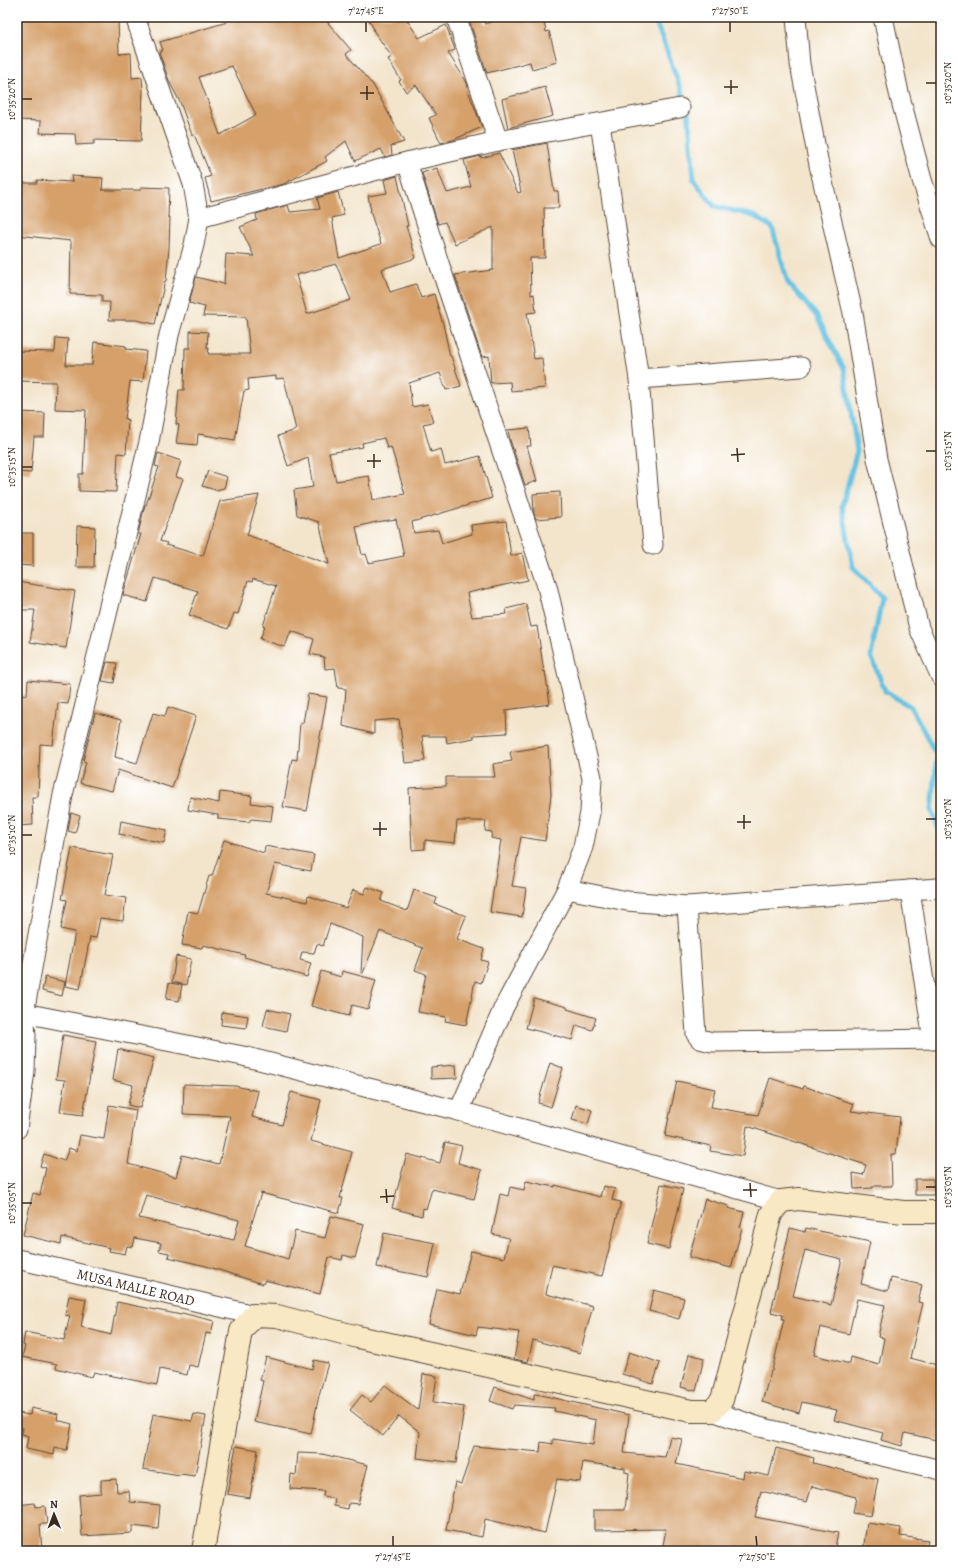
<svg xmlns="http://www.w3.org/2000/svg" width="958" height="1568" viewBox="0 0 958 1568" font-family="Alegreya,serif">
<rect width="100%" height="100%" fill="#fff"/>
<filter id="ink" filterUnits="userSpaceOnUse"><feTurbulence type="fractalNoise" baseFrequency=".025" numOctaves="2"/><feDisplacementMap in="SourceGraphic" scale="8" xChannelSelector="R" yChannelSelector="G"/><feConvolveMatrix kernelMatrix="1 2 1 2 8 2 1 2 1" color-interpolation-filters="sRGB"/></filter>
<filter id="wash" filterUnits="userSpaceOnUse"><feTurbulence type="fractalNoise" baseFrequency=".012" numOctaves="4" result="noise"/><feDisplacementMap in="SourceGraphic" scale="16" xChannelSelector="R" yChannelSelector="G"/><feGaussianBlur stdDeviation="0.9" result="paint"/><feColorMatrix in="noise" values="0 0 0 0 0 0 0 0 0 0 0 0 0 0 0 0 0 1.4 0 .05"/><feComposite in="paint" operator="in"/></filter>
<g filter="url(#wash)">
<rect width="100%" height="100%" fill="#f3e5cc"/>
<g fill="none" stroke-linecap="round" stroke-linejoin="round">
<path stroke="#64c1e2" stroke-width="5" d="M654 17 688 108 694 180 714 206 754 216 772 227 788 283 816 315 844 369 857 451 842 506 853 567 882 598 871 656 885 691 911 707 937 756 932 810 941 836"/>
</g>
<g id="blocks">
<g fill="#d5a06b" fill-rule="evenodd">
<path d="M17 17H118L119 54 131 53 132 78 142 77 143 91 141 141 94 140V144L76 145 75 134 40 133 41 121 17 120Z"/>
<path d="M225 17H323L351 50 346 54 371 83H372L404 142 391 146 392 155 385 157 381 149 355 161 346 141 325 157 327 161 284 184 211 201 205 178 211 176 194 134 192 135 180 102 170 83 159 52 163 50 160 42 227 22ZM232 66 256 115 220 135 199 77Z"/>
<path d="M367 17H405L419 38 446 25 455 50 448 53 466 81 468 87 467 88 482 127 453 140 441 143 429 118 436 115 416 85 406 92 399 81 401 80 388 59 392 57 373 30 374 29Z"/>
<path d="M476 17H482L485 24 506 17H543L546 32 549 31 557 62 532 69 530 62 487 73 469 20Z"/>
<path d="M545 87 553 116 508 128 502 99Z"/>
<path d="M547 143 554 191H558L559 208H544L545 258H530L531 295 534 294 536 312 527 313 534 359 542 358 545 388 511 391 510 382 491 383 489 356 482 357 455 275 493 270V227L455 244 445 222 438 224 422 173 437 168 447 193 471 187 464 160 481 156V158L499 153 518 193 521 192 512 150Z"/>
<path d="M71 176 103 178 102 190H141V187L169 188 168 217H170L169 248 166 281H165L155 324 136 320H109L110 302H102V295L70 294 71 241 17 235V183H37V180L72 182Z"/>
<path d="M397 176 408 226H406L416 258 382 269 390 292 416 284 421 298 434 294 443 324 450 356H451L461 386 446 390 440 373 409 383 412 407 428 404 433 422 423 424 431 452 441 449 445 465 480 456 492 498 412 522 414 533 438 530 442 543 472 534 471 525 506 521 511 556 522 553 528 580 467 593 472 617 507 614 506 609 526 604 531 627 537 626 544 672 545 671 550 704 506 710 507 733 474 735V738L447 743 446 736H422L425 761 405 763 399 719 374 721V734L343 726 346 689 338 688 335 668 325 669 324 657 310 654 314 639 291 631 285 647 260 639 265 626H263L276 586 253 579 252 582 248 581 238 614 234 613 228 629 189 615 198 591 155 578 147 602 123 595 141 534H138L145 505H146L159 467 155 466 158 453 181 461 176 477 183 479 160 541 167 543 166 545 203 556 220 501 259 495 247 535 329 564 319 522 297 515 294 490 313 487 308 458 288 466 278 436 296 430 284 378 276 379V376L248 379 249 390 244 391 235 440 198 434 197 445 176 443 179 425 176 424 179 390H184L185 348H190V331L208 332 207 348H209L208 354H250L246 317 203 316 205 307 189 303 196 277 224 284 226 254 254 256 240 227 257 220 256 214 288 205 290 212 320 209 317 198 338 192 344 215 332 218 339 258 381 244 370 211H371L368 196 387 193 384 180ZM336 264 351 300 307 314 296 275ZM384 438 387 448 391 447 405 494 373 500 369 476 336 481 329 453 363 447 362 443ZM396 519 404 556 369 563 366 554 362 555 356 527 376 522Z"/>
<path d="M56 338 68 339 66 365H92L94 342 126 346V349L146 351 143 382 130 381 125 419 128 420 126 454 118 453 116 492 79 491V474H83L86 410 55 409 56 382 17 381V351L55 352Z"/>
<path d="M17 412 45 413 44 437H34L31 473 17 472Z"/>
<path d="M529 428 531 446H527L537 481 525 485 510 440 508 430Z"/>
<path d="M208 471 227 477 224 488 216 490 202 486Z"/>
<path d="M560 492 561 517 536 519 534 514 533 494Z"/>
<path d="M77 526 95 527 94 567H76Z"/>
<path d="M17 533H33V566L17 565Z"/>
<path d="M17 582 75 591 66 648 30 642 35 610H17Z"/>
<path d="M107 662 117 663 114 683 102 681Z"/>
<path d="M28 680 70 684 68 704 58 703 53 745 40 744 38 797H32L33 825 17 826 20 746H17V694L27 695Z"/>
<path d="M308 694 327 697 307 811 283 807 292 759 297 760 300 723H303Z"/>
<path d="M168 707 196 716 172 788 118 770 112 791 80 783 86 762 83 761 95 713 121 720 115 757 137 763 153 713 165 716Z"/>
<path d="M548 746 551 795 545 841 521 837 512 886 526 888 522 917 490 912 501 840 491 838 492 832 485 831 486 821H457L455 843 425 840V849L412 850 409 788 446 786V777H495L493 764 512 761 510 752Z"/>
<path d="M220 792 252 796 251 803 273 806 271 821 251 819 249 822 218 819V815L188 810 190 797 219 803Z"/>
<path d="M71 813 80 816 75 833 68 831Z"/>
<path d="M121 821 167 830 164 843 119 834Z"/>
<path d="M224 840 264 853 265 846 314 855 311 871 275 864 266 893 307 902 308 896 346 908 353 890 364 894 367 887 384 893 381 901 407 911 414 890 437 898 435 904 466 916 457 939 484 949 481 960 488 962 481 983 475 981 466 1025 445 1021 446 1017 418 1012 426 974 415 970 423 948 380 931 363 973H361L363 937 330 924 323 946 317 944 314 953 302 952 300 960 311 963 307 977 273 967V965L244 957 245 955 203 945 202 948 182 945 188 911 198 913 209 876H212Z"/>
<path d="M72 848 113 855 105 895 126 898 123 921 100 918 96 938 90 937 80 989 65 986 75 932 61 929 67 900 62 899Z"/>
<path d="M176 956 191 959 186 985 172 982Z"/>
<path d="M321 971 341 977 342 971 376 980 368 1009 352 1005 349 1016 311 1006Z"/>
<path d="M45 977 65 982 62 996 42 991Z"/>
<path d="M169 983 182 985 179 1001 166 999Z"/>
<path d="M534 998 567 1007V1009L596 1018 592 1030 576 1025 572 1040 526 1028Z"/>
<path d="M267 1009 290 1014 286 1031 263 1026Z"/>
<path d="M222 1012 248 1016 246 1028 221 1025Z"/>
<path d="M63 1035 96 1041 83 1115 60 1112 65 1080 56 1079Z"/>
<path d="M118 1049 154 1058 140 1108 128 1105 133 1085 113 1080Z"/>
<path d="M550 1063 563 1068 551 1107 538 1103Z"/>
<path d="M456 1065 457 1078 431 1079V1067Z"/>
<path d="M770 1078 803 1089 804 1086 854 1104 851 1111 900 1117 896 1154H891L892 1186H873V1188L854 1189 853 1173 863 1175 866 1165 747 1126 743 1156 710 1151 711 1146 665 1136 677 1081 715 1089 711 1107 758 1115Z"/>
<path d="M184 1084 235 1086 258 1091 252 1117 282 1125 291 1092 321 1100 311 1141 352 1152 340 1198H343L339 1213 261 1193 245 1246 288 1259 295 1231 325 1238 331 1216 364 1224 355 1258 343 1255 342 1260 329 1257 320 1294 265 1280 263 1284 206 1266 168 1257 169 1253 159 1251 161 1243 135 1238 133 1247 127 1246 125 1254 109 1251 110 1248 62 1237 61 1244 23 1235 33 1193 40 1195 46 1168 40 1166 44 1154 64 1161 69 1148 77 1151 80 1135 104 1139 109 1105 136 1110 128 1164 176 1177 182 1155 219 1164 230 1116 183 1114ZM146 1195 239 1220 234 1240 139 1218Z"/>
<path d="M576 1105 592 1110 588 1124 572 1120Z"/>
<path d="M445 1142 462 1146 458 1163 482 1170 474 1199 432 1189 426 1209 423 1208 422 1216 392 1208 407 1154 440 1163Z"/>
<path d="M915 1179H933L934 1195H915Z"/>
<path d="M526 1181 555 1187V1185L600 1197 603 1186 615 1189 612 1200 621 1202 602 1276 552 1265 546 1294 593 1306 580 1353 533 1340 528 1362 514 1359 519 1332 478 1327 476 1335 429 1324 437 1289 460 1294 471 1251 504 1258 509 1238 492 1234 500 1194 508 1196 510 1187 524 1190Z"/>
<path d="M661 1184 683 1189 669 1249 647 1244Z"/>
<path d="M705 1199 729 1206 728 1208 744 1212 740 1228H742L731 1268 689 1257Z"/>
<path d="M790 1228 805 1232 806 1228 870 1242 861 1284 888 1291 891 1278 922 1285 918 1302 923 1303 910 1358 941 1366V1441L905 1433 902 1446 881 1440 883 1433 834 1420 837 1410 802 1402 799 1413 762 1402 771 1371H772L784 1319H782L783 1315 771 1312ZM805 1250 842 1259 831 1305 793 1296ZM857 1299 885 1305 878 1337 884 1338 879 1365 851 1357 850 1364 814 1355 820 1327 849 1334Z"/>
<path d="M384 1233 435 1243 428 1277 377 1267Z"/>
<path d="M654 1290 684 1298 679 1319 649 1311Z"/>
<path d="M69 1296 86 1299 81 1327 111 1335 117 1302 181 1315 182 1313 214 1321 211 1334 206 1333 198 1367 189 1365 187 1375 160 1369 157 1385 94 1372 92 1377 56 1368 57 1364 22 1357 25 1346 23 1345 25 1332 64 1340 70 1316 65 1315Z"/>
<path d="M629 1352 660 1363 653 1384 622 1374Z"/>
<path d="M689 1354 704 1358 696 1391 681 1387Z"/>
<path d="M266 1357 312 1369 314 1360 328 1363 319 1395 311 1434 254 1422 263 1381 260 1380Z"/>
<path d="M423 1374 437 1376 433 1402 464 1407 456 1463 417 1458 420 1432 399 1416 383 1436 350 1410 362 1395 371 1402 385 1385 418 1410Z"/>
<path d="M495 1387 534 1400V1394L541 1395 629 1415 624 1453 665 1457 670 1437 682 1439 676 1464 743 1478 744 1471 769 1476 776 1448 814 1458 813 1463 878 1479 871 1516 853 1513 856 1497 812 1486 807 1502 761 1491 755 1517 838 1533 834 1551H662L666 1529 594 1530V1510H625L629 1473 625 1472V1468L583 1462 580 1482 557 1479 545 1533 485 1519 482 1537 446 1530 455 1482 461 1484 474 1446 540 1452 541 1442 553 1444V1439L593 1445 596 1420 554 1411 555 1408 514 1405 512 1409 490 1401Z"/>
<path d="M31 1408 58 1414 57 1420 72 1424 67 1450 55 1447 54 1455 26 1449 28 1436 22 1434 23 1428 17 1427V1413L30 1415Z"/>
<path d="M153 1414 192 1421 194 1414 206 1416 195 1476 180 1474V1475L143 1469Z"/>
<path d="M236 1446 258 1450 250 1498 227 1494Z"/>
<path d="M298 1453 322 1454 368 1465 358 1504 349 1503 348 1509 334 1506 335 1499 323 1496 324 1491 290 1489 291 1474 296 1475Z"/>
<path d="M116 1479 117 1492 129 1491 130 1502 160 1505 158 1529 132 1526V1533L82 1536 79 1495 101 1493V1480Z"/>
<path d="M35 1503 36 1507 45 1506 47 1524H40L42 1551H17V1505Z"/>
<path d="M867 1523 901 1528 900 1536 928 1540 926 1551H863Z"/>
</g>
</g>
</g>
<g filter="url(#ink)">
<use href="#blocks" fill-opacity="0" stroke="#574638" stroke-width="1"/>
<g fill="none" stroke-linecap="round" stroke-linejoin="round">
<g stroke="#574638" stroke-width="21">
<g id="street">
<path d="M456 17 498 141"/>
<path d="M796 17 800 64 819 165 853 313 877 459 919 628 941 677"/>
<path d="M883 17 899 93 922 180 941 239"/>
<path d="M600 123 639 379 653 545"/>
<path d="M407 162 440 266 547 586 592 778 590 813 583 847 567 889 504 1007 459 1111"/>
<path d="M199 218 407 162 498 141 680 108"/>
<path d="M639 379 801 367"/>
<path d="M567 889 627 901 687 906 938 888"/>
<path d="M910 890 933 1040"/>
<path d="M687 906 696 1034 700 1039 712 1042 941 1039"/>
<path d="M24 1013 243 1056 459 1111 781 1201"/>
<path d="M17 1129 25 1071 26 1036 24 1013 63 795 149 442 169 335 194 245 199 218 193 184 135 17"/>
<path id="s1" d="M17 1259 254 1315"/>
<path d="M712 1411 759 1427 941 1470"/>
</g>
</g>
<g stroke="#574638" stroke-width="24">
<path id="secondary" d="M203 1551 241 1331 254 1315 277 1316 358 1337 691 1411H712L722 1400 771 1214 781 1201 799 1199 903 1212H941"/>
</g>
<use href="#street" stroke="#fff" stroke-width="19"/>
<use href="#secondary" stroke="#f8e8c3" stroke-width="22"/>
</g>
</g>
<path fill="none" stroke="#3b2a1e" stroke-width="1.5" d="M366 22V32M730 22V32M731 80V94M926 83H936M367 86V100M724 87H738M360 93H374M22 99H32M737 448 738 462M926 451H936M374 454V468M731 455 745 454M367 461H381M22 467H32M744 815V829M926 819H936M380 822V836M737 822H751M373 829H387M22 835H32M750 1183 751 1197M926 1187H936M386 1189 387 1203M743 1190H757M380 1197 394 1196M22 1203H32M393 1536V1546M756 1536 757 1546"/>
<g text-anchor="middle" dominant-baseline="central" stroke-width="3" stroke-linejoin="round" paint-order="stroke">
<g font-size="14" fill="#3b2a1e" stroke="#fff">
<text stroke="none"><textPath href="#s1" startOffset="122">MUSA MALLE ROAD</textPath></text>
</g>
</g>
<rect width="958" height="1568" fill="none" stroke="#fff" stroke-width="44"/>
<g transform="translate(54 1514) rotate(359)" stroke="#ffffff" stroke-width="3" paint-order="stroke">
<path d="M0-3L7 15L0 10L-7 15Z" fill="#3b2a1e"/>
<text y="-6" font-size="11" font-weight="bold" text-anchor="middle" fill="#3b2a1e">N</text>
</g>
<rect x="22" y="22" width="914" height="1524" fill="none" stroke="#3b2a1e" stroke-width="1.5"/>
<g font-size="10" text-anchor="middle" fill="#3b2a1e">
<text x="366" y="14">7°27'45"E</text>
<text x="730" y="14">7°27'50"E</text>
<text transform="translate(947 83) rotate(-90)" y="4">10°35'20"N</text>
<text transform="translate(11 99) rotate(-90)" y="4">10°35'20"N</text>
<text transform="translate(947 451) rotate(-90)" y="4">10°35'15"N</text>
<text transform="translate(11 467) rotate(-90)" y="4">10°35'15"N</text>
<text transform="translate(947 819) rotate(-90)" y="4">10°35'10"N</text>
<text transform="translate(11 835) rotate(-90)" y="4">10°35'10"N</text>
<text transform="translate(947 1187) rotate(-90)" y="4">10°35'05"N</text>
<text transform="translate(11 1203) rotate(-90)" y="4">10°35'05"N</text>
<text x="393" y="1560">7°27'45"E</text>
<text x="757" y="1560">7°27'50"E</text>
</g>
</svg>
